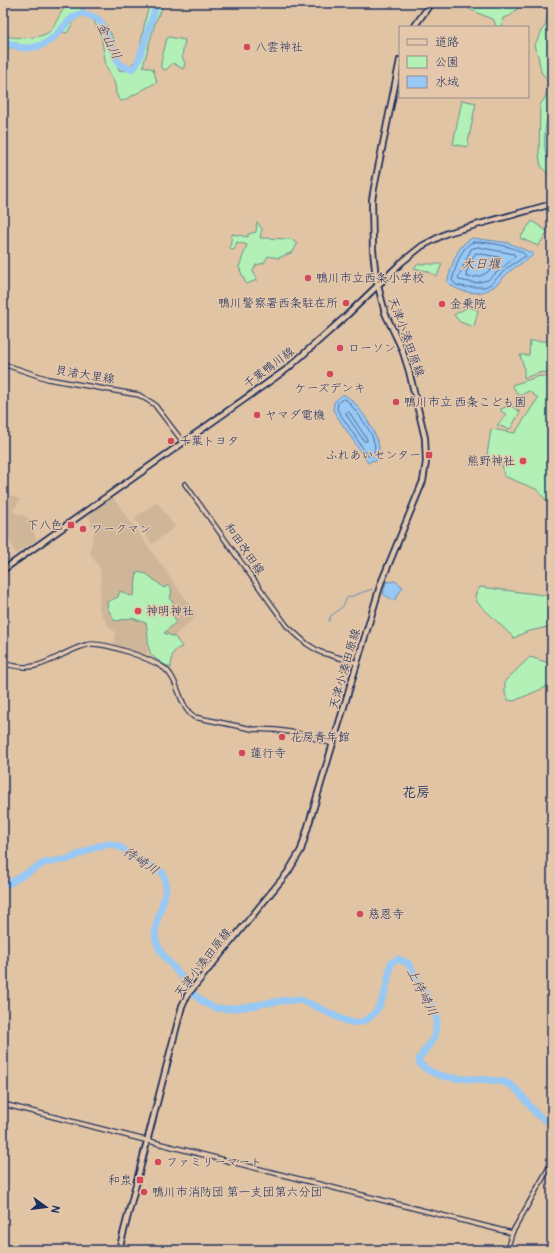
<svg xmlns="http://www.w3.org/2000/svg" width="555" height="1253" viewBox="0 0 555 1253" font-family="Pangolin,'Klee One',sans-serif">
<rect width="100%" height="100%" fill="#e1c4a3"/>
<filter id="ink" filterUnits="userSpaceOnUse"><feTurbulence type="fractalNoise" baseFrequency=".025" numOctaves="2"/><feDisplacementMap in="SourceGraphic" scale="8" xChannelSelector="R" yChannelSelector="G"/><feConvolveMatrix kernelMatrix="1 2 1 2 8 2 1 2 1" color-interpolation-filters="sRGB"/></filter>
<g filter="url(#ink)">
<g fill="#cfb699">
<path d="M3 493 20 499 17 506 13 509 14 512 31 519 36 540 16 554 3 526Z"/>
<path d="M113 497 197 615 173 637 164 633 176 622 171 608 170 597 147 574 134 595 131 596 128 593 110 599 107 602 108 609 115 621 132 618 146 623 148 634 147 656 113 646 116 633 107 624 99 609 101 580 100 569 90 553 94 532 89 515Z"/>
<path d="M157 502 175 527 152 544 134 518Z"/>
</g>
<g fill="#b2f0b6" stroke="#66908a">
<path d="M150 3H164L155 23 143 66 153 69 157 82 123 101 119 100 116 93 115 84 106 66 101 35 93 19H101C108 26 114 38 115 48 117 57 115 61 119 70L125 71 138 58 146 16Z"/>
<path d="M525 3 524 8 519 7 510 16 503 18 502 27H496L494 20 469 9 468 4Z"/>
<path d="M69 4H75L85 11 75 20 67 33 63 32C50 43 38 52 20 49L16 42 15 47 3 49V36C16 38 46 41 53 27 59 18 60 11 69 4Z"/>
<path d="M549 7H552V121L549 124 552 134V178L541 166 539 155 540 105 545 98 549 82 541 72 538 55 534 46 546 24Z"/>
<path d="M169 37 185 40 182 56 185 64 183 69 173 63 166 70 161 68V62L167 38Z"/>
<path d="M462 100 476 103 467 147 453 144Z"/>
<path d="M532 221 548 232 538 246 520 238Z"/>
<path d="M257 222 262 229 260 238 291 239 297 244 293 252 278 258 268 256 264 263 256 265 253 271 257 280 246 284 239 267 247 245 237 242 234 250 230 248 232 234 248 237V234L256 232Z"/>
<path d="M418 264H442L437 276 427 271 414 268Z"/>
<path d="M468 307 478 310 474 327 460 322 454 315Z"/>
<path d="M530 341H552V374L542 372 524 378V367L520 355H529Z"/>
<path d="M540 376 552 378V508L538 490 504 476 502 463 486 462 491 429 515 433 538 398 529 391 519 396 512 385Z"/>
<path d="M510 405 520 412 511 428 508 429 497 425 507 415 501 411V409Z"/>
<path d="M137 572 147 574 164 588 169 585C173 591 171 593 170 599L173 603 171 608 176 622 164 633 175 637 182 647C171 650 172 657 171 668 140 652 152 651 146 623L132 618 115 621 108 609 107 602 118 597 120 591 131 596 134 595Z"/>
<path d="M480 587 552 596V626L526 632 514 638 477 602 475 595Z"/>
<path d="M530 657 552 664V681L546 687 514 701 508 700 505 693V681Z"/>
</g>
<g fill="#98c8f4" stroke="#668bb8">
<path d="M473 238 509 243 534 254C526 262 517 265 509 272 504 277 499 283 493 287 480 297 458 293 447 282 452 267 456 244 473 238Z"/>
<path d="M342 395C354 394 378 435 379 447 379 452 378 457 375 462L373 460 368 463 333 410 334 402Z"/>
<path d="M395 581 403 587 394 601 383 594 386 582Z"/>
</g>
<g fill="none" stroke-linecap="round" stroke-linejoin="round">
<g stroke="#4d6c9a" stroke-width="1">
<path d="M473 242C484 241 521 247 526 256L507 268 491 284 485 287H465L456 285 452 280C456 268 460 247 473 242Z"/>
<path d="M478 247 514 254 515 257 488 280 475 283 459 280 458 278 471 249Z"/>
<path d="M476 253 499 257 501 259C491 270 483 279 467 277L466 274 471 260Z"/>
<path d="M343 399 347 400C356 412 382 440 373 456H368L337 409 338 403Z"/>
<path d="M347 412H349L367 439V441H364L346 414Z"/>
</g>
<g stroke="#668bb8" stroke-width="1">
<path d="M550 3 552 31"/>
<path d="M552 92C550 106 536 155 552 163"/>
<path d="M329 621 330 617 343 606 347 598 372 589"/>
</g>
<g stroke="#98c8f4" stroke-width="7">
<path d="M3 42C10 43 18 48 24 48 59 49 62 16 84 13L98 19 102 24 119 64 130 69 135 67 139 59 157 3"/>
<path d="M3 884 10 883 44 863 69 859 95 847 109 844 119 846 131 855 162 872C176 897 145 923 159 948 165 960 177 971 186 981 190 986 192 991 196 996 200 1000 206 1004 211 1006 230 1015 274 998 298 1000 318 1002 347 1031 366 1020 385 1009 387 982 391 963L398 959 408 963 430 1001 437 1019 435 1037 422 1054 419 1059 420 1064C442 1085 477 1076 503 1082 524 1086 533 1123 552 1121"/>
</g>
<g stroke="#1b2f5e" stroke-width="6">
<g id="minor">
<path d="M3 364 48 379 139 395 154 404 183 442"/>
<path d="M185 484 287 626 307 644 320 652 357 663"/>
<path d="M3 663C41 676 54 654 86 645 101 640 151 659 164 668 180 680 178 706 194 717L252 729 276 730 297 733 333 744"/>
<path d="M3 1104 512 1233"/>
<path d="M507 1250 512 1233 552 1162"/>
</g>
</g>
<g stroke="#1b2f5e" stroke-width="8">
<g id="major">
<path d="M414 27 431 3"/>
<path d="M3 570 287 369 344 318 402 262 422 246 447 233 552 204"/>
<path d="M119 1250 182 1006 188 994 288 872 301 850 381 583 423 481 426 462 425 438 409 371 402 349 385 313 376 278 373 250 372 200 374 188 400 60"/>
</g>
</g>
<use href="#minor" stroke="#e5c8ac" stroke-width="3.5"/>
<use href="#major" stroke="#e5c8ac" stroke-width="4.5"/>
</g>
</g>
<g fill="#d1495b" stroke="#e5c8ac" stroke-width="1.5">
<circle cx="247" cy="47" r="4"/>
<circle cx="308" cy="278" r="4"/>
<circle cx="346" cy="303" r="4"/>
<circle cx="442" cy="304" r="4"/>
<circle cx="340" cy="348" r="4"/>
<circle cx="330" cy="374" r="4"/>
<circle cx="396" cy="402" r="4"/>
<circle cx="257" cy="415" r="4"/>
<circle cx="171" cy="441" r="4"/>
<rect x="425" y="451" width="8" height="8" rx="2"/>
<circle cx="523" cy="461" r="4"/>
<rect x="67" y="521" width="8" height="8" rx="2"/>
<circle cx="83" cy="529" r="4"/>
<circle cx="138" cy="611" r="4"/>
<circle cx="282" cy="737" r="4"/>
<circle cx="242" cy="753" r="4"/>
<circle cx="360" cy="914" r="4"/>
<circle cx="158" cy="1162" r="4"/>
<rect x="136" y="1176" width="8" height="8" rx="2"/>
<circle cx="144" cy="1192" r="4"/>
</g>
<g text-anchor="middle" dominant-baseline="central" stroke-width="3" stroke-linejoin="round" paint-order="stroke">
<g font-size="12" fill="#1b2f5e" stroke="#e5c8ac" text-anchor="start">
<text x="255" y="47">八雲神社</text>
<text x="316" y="278">鴨川市立西条小学校</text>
<text x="338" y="303" text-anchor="end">鴨川警察署西条駐在所</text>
<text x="450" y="304">金乗院</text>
<text x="348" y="348">ローソン</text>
<text x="330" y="388" text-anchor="middle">ケーズデンキ</text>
<text x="404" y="402">鴨川市立 西条こども園</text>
<text x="265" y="415">ヤマダ電機</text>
<text x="179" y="441">千葉トヨタ</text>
<text x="421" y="455" text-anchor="end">ふれあいセンター</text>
<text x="515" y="461" text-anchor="end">熊野神社</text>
<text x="63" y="525" text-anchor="end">下八色</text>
<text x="91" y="529">ワークマン</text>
<text x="146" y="611">神明神社</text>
<text x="290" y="737">花房青年館</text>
<text x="250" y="753">蓮行寺</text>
<text x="368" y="914">慈恩寺</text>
<text x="166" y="1162">ファミリーマート</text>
<text x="132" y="1180" text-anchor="end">和泉</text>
<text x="152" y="1192">鴨川市消防団 第一支団第六分団</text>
</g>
<g font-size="12" fill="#1b2f5e" stroke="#e5c8ac">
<text transform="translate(406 337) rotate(70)">天津小湊田原線</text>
<text transform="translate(269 368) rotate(-37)">千葉鴨川線</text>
<text transform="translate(85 375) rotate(9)">貝渚大里線</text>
<text transform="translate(244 549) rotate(55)">和田改田線</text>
<text transform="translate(345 669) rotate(-74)">天津小湊田原線</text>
<text transform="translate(203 963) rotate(-52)">天津小湊田原線</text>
</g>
<g font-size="13" font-style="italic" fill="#283e6d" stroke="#e5c8ac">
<text transform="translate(109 41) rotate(64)">金山川</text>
<text x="481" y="264">大日堰</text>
<text transform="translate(141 861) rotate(34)">待崎川</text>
<text transform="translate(422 992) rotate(63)">上待崎川</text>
</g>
<g font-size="14" font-weight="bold" fill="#1b2f5e" stroke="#e5c8ac">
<text x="416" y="792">花房</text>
</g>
</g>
<rect width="555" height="1253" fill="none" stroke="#e5c8ac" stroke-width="16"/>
<rect x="8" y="8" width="539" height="1237" fill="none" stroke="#1b2f5e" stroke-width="1.5" filter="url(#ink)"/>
<rect x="399" y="26" width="130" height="72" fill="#e5c8ac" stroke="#948b8d"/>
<rect x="407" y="39" width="20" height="6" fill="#e5c8ac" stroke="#948b8d"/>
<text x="435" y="46" font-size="12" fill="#1b2f5e">道路</text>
<rect x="407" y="56" width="20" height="12" fill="#b2f0b6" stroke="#948b8d"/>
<text x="435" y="66" font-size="12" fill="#1b2f5e">公園</text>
<rect x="407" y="76" width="20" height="12" fill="#98c8f4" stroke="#948b8d"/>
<text x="435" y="86" font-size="12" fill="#1b2f5e">水域</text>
<g transform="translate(46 1207) rotate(104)" stroke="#e5c8ac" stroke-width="3" paint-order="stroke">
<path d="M0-3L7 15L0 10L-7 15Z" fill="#1b2f5e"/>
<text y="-6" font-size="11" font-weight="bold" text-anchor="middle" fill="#1b2f5e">N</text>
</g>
</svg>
